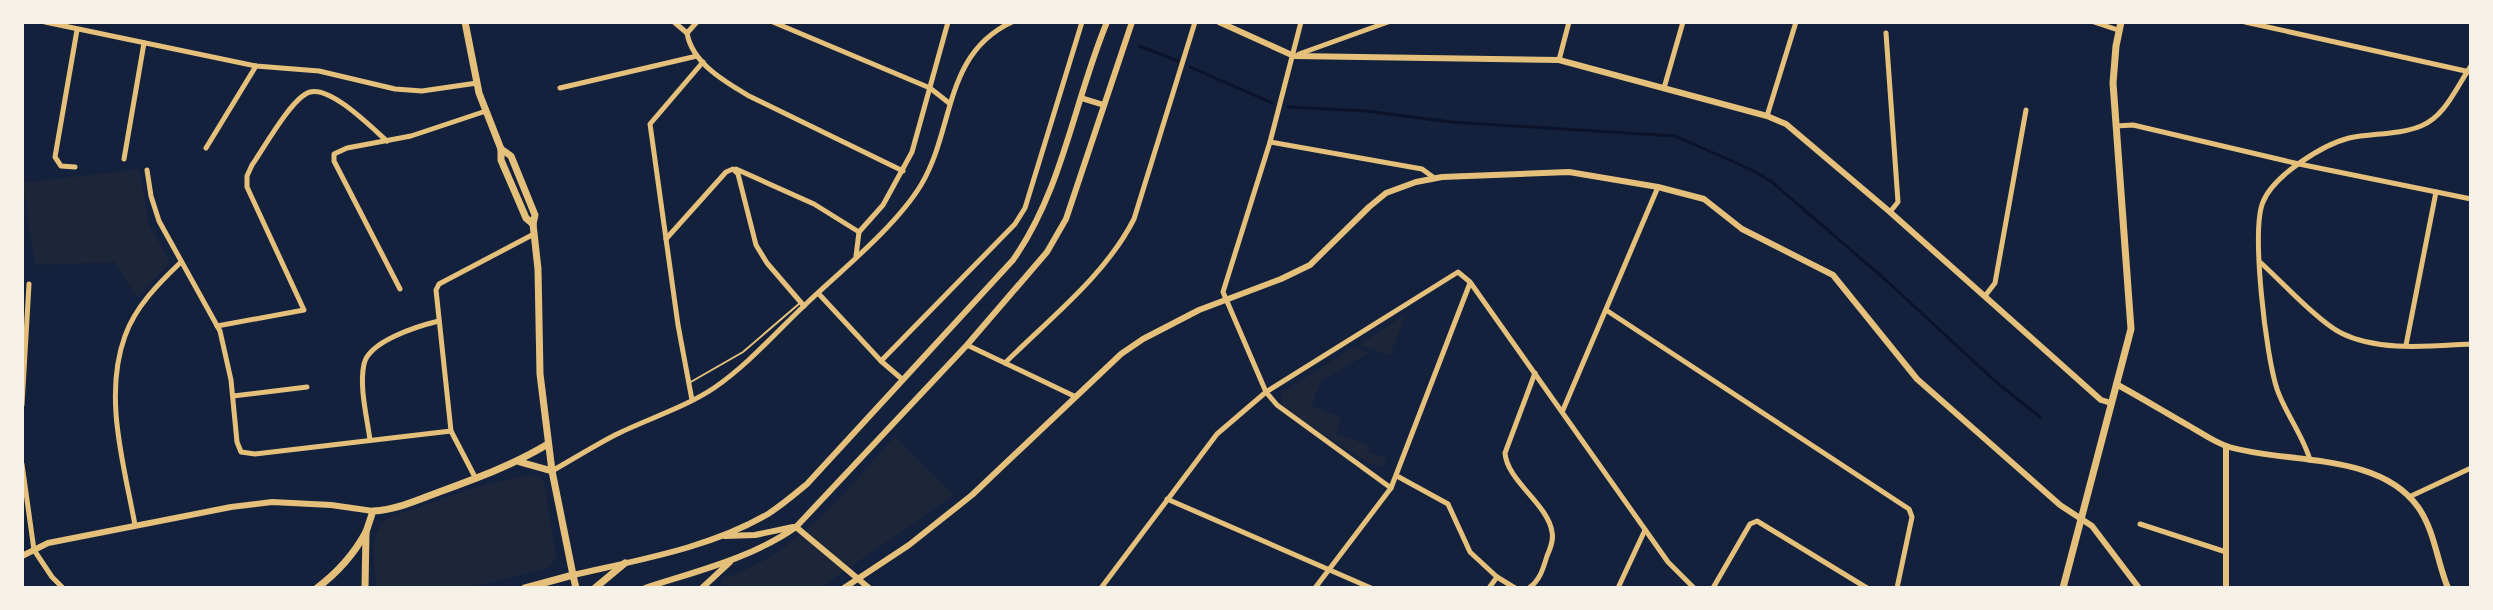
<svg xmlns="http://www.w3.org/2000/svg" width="2493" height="610" viewBox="0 0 2493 610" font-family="'Public Sans',sans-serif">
<rect width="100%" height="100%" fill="#14213d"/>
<g fill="#1d2539">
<path d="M140 169 148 223 170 262 137 297 115 262 35 265 23 183Z"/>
<path d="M1406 314 1390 355 1359 345Z"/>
<path d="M1354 347 1369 353 1322 380 1311 405 1341 418 1336 433 1370 446 1368 453 1386 458 1384 466 1369 464 1289 412 1282 403 1281 393Z"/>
<path d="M895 437 954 495 820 588H738L721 584 723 578C796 556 845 492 895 437Z"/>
<path d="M528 475 539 476 544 483 556 558 550 567 466 588H376C375 564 367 535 388 518L477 487Z"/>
</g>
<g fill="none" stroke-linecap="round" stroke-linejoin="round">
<g stroke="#0b132b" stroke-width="3">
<path d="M1139 46 1178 61"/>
<path d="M1190 67 1272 103"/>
<path d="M1288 107 1366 111 1451 122 1675 136 1752 170 1772 182 1888 282 1996 382 2040 417"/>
</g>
<path stroke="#e5c07b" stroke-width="2" d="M689 383 743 352 800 303"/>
<g stroke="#e5c07b" stroke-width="5">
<path d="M45 22 256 66 319 71 395 89 422 91 477 83"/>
<path d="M674 22 687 33"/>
<path d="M773 22 930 88 949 103"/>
<path d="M1301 22 1270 142 1223 292 1266 392 1277 405 1391 488"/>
<path d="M2094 22 2118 30"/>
<path d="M2245 22 2470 72"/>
<path d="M687 33C692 63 725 82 749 96L903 171"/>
<path d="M687 33 697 22"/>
<path d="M1886 33 1898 202 1890 212"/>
<path d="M1299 54 1388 22"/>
<path d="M1559 60 1569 22"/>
<path d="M560 88 697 56"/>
<path d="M1664 88 1683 22"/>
<path d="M1767 116 1796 22"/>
<path d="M2116 126 2133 125 2299 164 2471 199"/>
<path d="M1270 142 1422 169 1433 177"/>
<path d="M206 148 256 66"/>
<path d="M124 159 144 43"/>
<path d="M75 167 61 166 55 157 77 30"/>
<path d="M736 169 814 204 859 232"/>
<path d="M147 170 151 196 159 221 220 331 231 380 237 442 241 452 255 454 451 431"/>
<path d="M666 239 726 172 733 169 738 174 756 245 767 263 804 306"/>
<path d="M856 256 859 232 883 205 912 152 948 22"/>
<path d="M2261 263C2282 282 2319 322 2341 333 2379 352 2430 346 2471 344"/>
<path d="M400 289 334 161V154L347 148 411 136 486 111"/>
<path d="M818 293 881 361 903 380"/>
<path d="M1985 296 1995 283 2026 110"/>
<path d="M1606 310 1909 509 1912 517 1897 588"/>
<path d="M217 326 304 310 247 187V176L252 165C264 148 292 97 310 92 331 86 372 128 387 141"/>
<path d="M967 345 1074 396"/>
<path d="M2406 345 2436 192"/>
<path d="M881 361 1015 224 1025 208 1082 22"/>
<path d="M1005 363C1049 319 1105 276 1134 219L1195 22"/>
<path d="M233 396 307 387"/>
<path d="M692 400 678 325 650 124 703 62"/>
<path d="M22 405 29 284"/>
<path d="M1563 410 1658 187"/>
<path d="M370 440C367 417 359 387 364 364 369 341 418 326 439 321"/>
<path d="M2310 460C2303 435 2285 413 2277 389 2266 357 2251 230 2263 202 2273 176 2322 145 2349 138 2372 133 2399 135 2421 126 2445 117 2457 86 2471 66"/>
<path d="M22 464 34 550 52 577 63 588"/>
<path d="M552 471C573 459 594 446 615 435 647 419 684 408 714 388 749 364 776 332 807 303 843 269 896 226 921 185 955 128 943 54 1012 22"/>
<path d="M1397 476 1448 504 1470 552 1497 577 1515 588"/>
<path d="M476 479 451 431 436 290 439 284 534 234"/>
<path d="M2409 497 2471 468"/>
<path d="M1167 499 1371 588"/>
<path d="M2140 524 2226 552"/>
<path d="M135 525C124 465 103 396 125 336 135 307 159 283 181 262"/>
<path d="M1101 588 1217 434 1266 392 1458 272 1470 282 1668 562 1694 588"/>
<path d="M1315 588 1391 488 1470 283"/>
<path d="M1489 588 1497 577"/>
<path d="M1529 588C1540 580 1543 569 1547 556 1550 549 1554 540 1552 532 1548 504 1507 481 1505 453L1535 373"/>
<path d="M1618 588 1645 530"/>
<path d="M1713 588 1750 524 1757 521 1867 588"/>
</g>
<g stroke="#e5c07b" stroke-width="6">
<path d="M1219 22 1294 56 1559 60 1767 116 1786 124 1890 212 2101 400 2111 403"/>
<path d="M1081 98 1104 105"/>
<path d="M2116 384C2142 398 2166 413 2191 427 2203 434 2216 443 2229 447 2288 464 2379 452 2418 507 2435 531 2437 562 2448 588"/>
<path d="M2226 446V588"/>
<path d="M796 527 869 588"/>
<path d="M725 536 755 535 793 527"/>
<path d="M22 556 48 543 231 507 272 502 331 505 373 511"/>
<path d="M573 575C638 560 710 548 768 514 782 505 795 494 807 484L1013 260C1063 189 1074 101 1107 22"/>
<path d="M645 588C697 571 752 558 796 527L967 345 1047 252 1066 219 1132 22"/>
<path d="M702 588 730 562"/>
<path d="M844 588 909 545 972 495 1121 354 1143 339 1199 310 1281 279 1310 265 1369 207 1386 193 1416 182 1442 177 1569 172 1658 187 1704 199 1742 229 1833 275 1917 379 2060 505 2092 526 2139 588"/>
</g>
<g stroke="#e5c07b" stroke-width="7">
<path d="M465 22 479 93 501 149V160L526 218 533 224"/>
<path d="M501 149 511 156 535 215 533 224 538 269 540 374 552 471 573 575"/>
<path d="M520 462 552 471"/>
<path d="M365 588 366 532 373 511C396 510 418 500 439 492 477 478 513 465 548 444"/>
<path d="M2063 588 2131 329 2113 83 2116 46 2121 22"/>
</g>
<g stroke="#e5c07b" stroke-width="7">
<path d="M317 588C337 573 354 554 366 532"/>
<path d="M525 588 573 575 576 588"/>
<path d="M595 588 625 563"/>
</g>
</g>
<rect width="2493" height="610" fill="none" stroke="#f6f1e7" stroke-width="48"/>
</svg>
